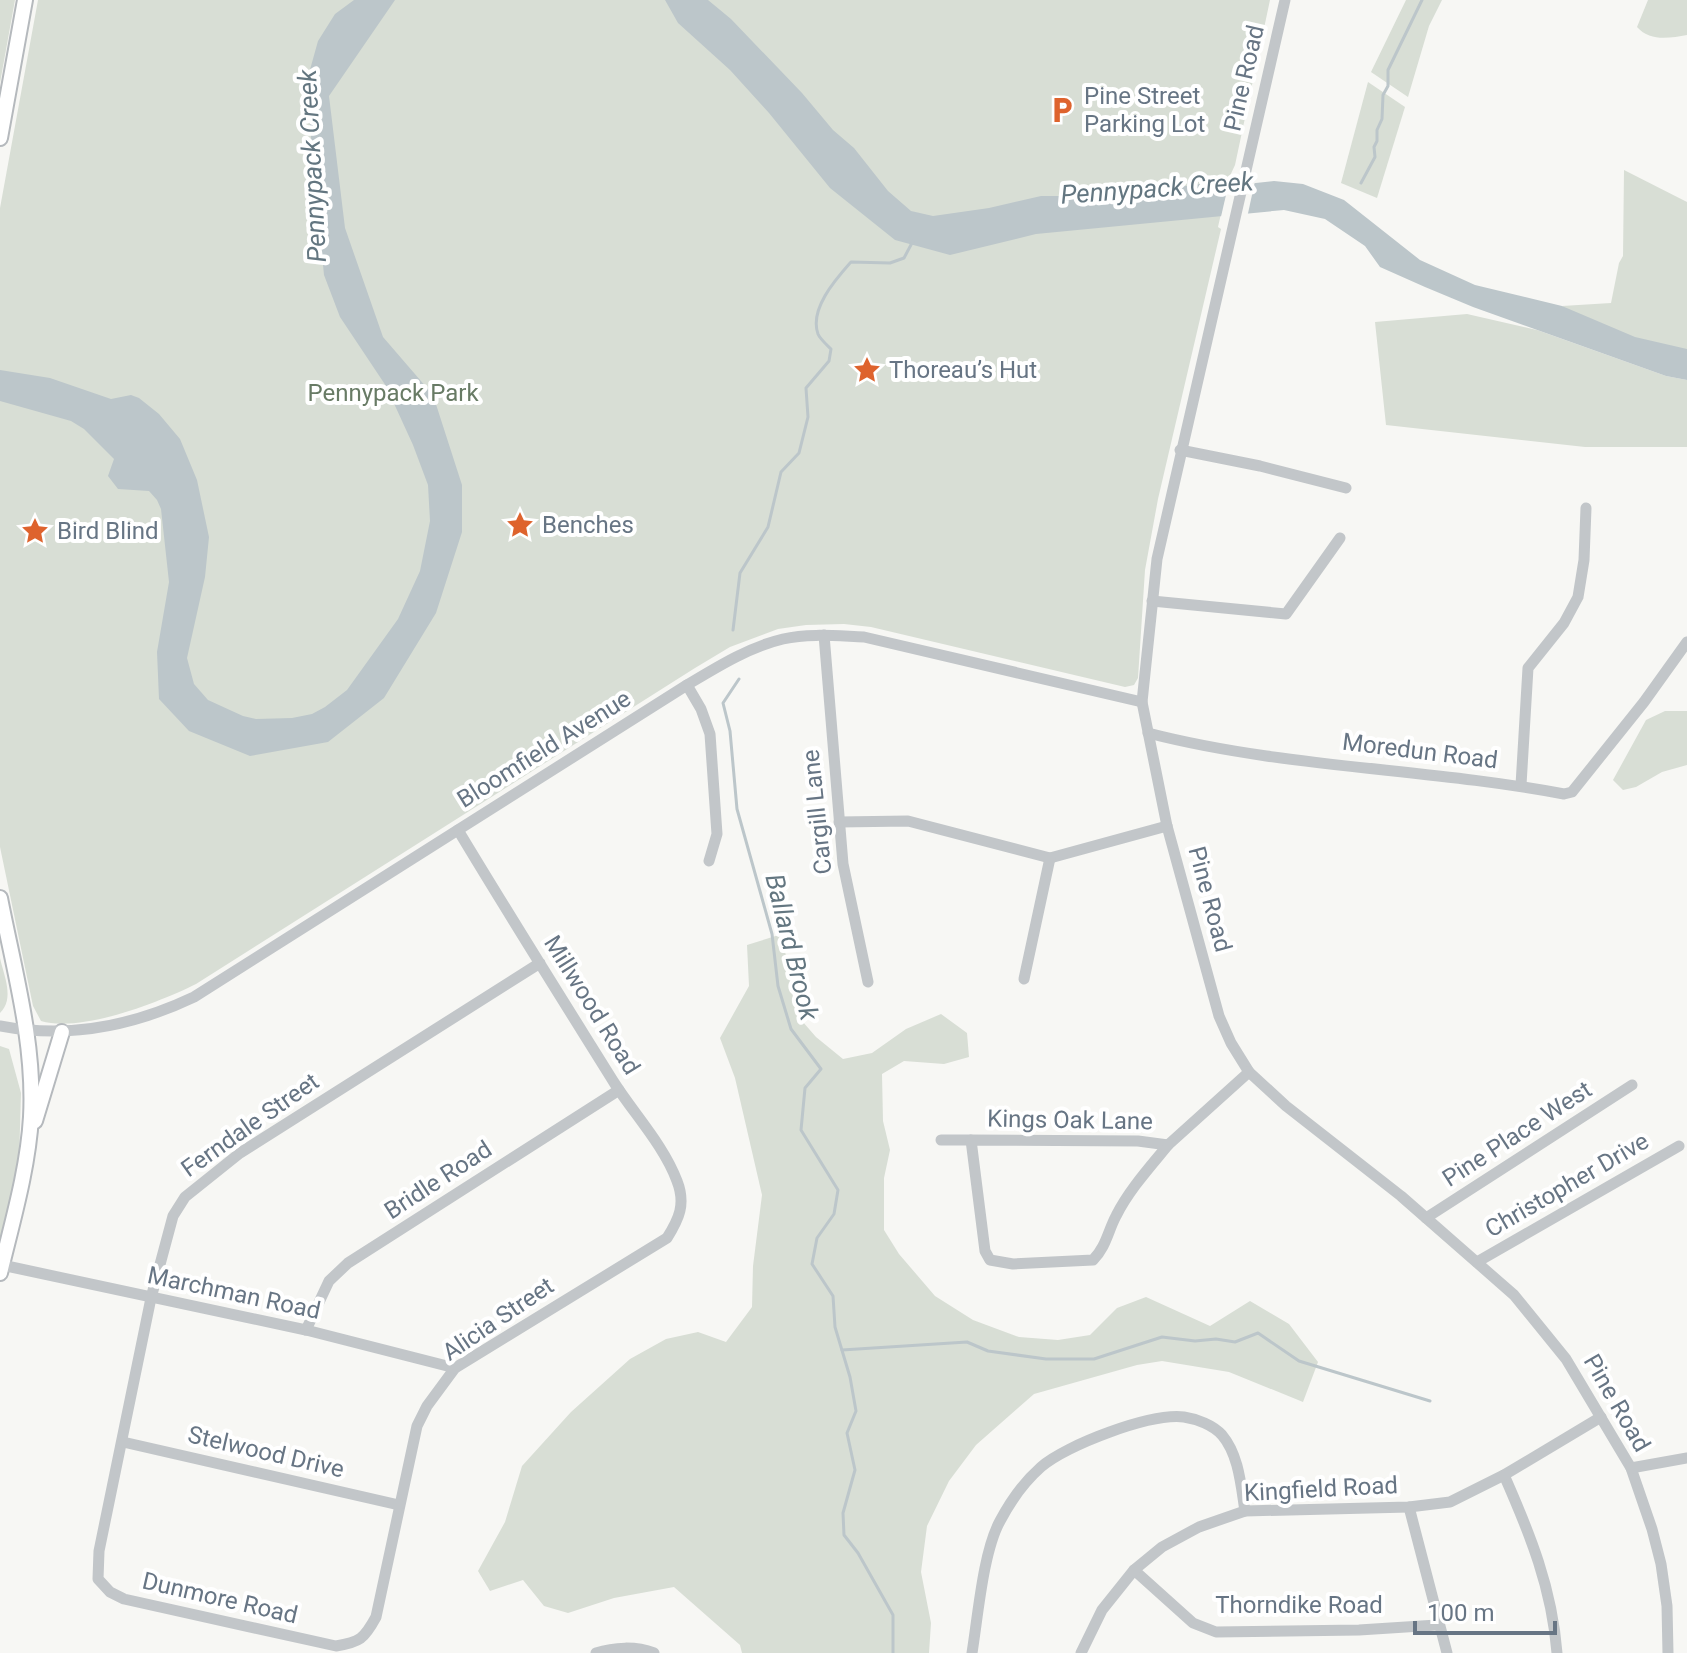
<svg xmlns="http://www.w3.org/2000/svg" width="1687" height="1653" viewBox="0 0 1687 1653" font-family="Roboto,sans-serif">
<rect width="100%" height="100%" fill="#f7f7f4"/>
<g fill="#d8ded5">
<path d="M0 0H15L0 83Z"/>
<path d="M38 0H1270L1235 165 1229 178 1218 227 1221 229 1158 499 1145 570 1138 678 1134 685 1125 687 871 627 844 624 806 625 778 629 730 647 695 668 196 984C160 1002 81 1033 41 1021L33 1006 0 847V208Z"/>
<path d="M1406 0H1442L1429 26 1408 97 1371 72Z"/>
<path d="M1648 0H1687V35C1670 38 1650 42 1637 27Z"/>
<path d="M1368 82 1405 107 1377 198 1341 183Z"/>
<path d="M1624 170 1687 202V378L1562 306 1611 303 1619 263 1623 256Z"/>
<path d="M1467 314 1537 330 1666 376 1687 380V447H1585L1386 425 1375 322Z"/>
<path d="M1665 711H1687V765L1662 772 1636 787 1623 790 1613 780 1646 720Z"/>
<path d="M782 934 796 1014 816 1037 843 1059 872 1053 906 1029 941 1014 967 1033 969 1057 944 1064 904 1061 882 1074 883 1121 890 1150 884 1178V1230L899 1254 935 1296 973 1320 1019 1337 1058 1340 1090 1335 1117 1308 1146 1297 1210 1326 1250 1301 1289 1324 1318 1362 1303 1402 1229 1372 1162 1361 1137 1365 1034 1394 976 1445 949 1481 927 1526 921 1572 931 1623 929 1653H742L740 1645 674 1587 614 1598 568 1613 544 1606 523 1580 490 1591 478 1571 505 1522 522 1466 571 1412 630 1359 666 1339 698 1332 726 1342 752 1307 753 1266 762 1195 735 1078 720 1038 749 986 747 945Z"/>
<path d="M0 958C4 976 15 999 0 1013Z"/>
<path d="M0 1046 9 1049 21 1093 19 1162 0 1246Z"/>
</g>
<g fill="#bcc6ca">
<path d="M354 0H395L329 96 345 228 383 337 433 395 462 485V532L436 613 384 698 328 742 250 756 189 731 159 699 157 652 169 582 161 509 157 500 149 491 118 489 108 476 114 459 84 429 71 421 0 401V370L50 378 111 399 131 395 139 398 159 414 180 439 197 480 209 537 205 577 187 658 194 684 208 700 243 716 256 719 292 718 312 714 325 707 347 690 398 619 420 571 430 521 428 485 413 445 386 386 340 317 324 275 306 84 318 41 335 14Z"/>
<path d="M665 0H708L731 19 802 93 833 130 854 148 888 191 911 211 933 216 989 208 1041 196H1075L1111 191H1149L1215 182 1228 186 1274 181 1303 184 1344 200 1420 260 1475 285 1562 306 1635 337 1687 349V380L1666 376 1473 307 1425 287 1380 267 1365 246 1325 219 1284 210 1036 234 950 255 895 240 830 188 769 113 730 70 678 23Z"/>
</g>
<path fill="#f7f7f4" d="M1255 181 1247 218 1220 221 1229 182Z"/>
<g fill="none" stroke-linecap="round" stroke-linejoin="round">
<g stroke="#bcc6ca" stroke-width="3">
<path d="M1361 183 1375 157 1374 147 1377 141V130L1382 119 1383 95 1388 86V70L1422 0"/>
<path d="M733 630 740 573 768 527 781 472 799 453 808 417 806 388 829 361 831 349C827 345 820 339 818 334 809 309 836 279 851 262L890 263 904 258 913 241"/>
<path d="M739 679 723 703 730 731 737 809 772 934 778 986 791 1029 821 1069 805 1088 801 1130 838 1190 834 1214 817 1238 812 1264 833 1296 835 1327 850 1377 856 1411 847 1433 855 1470 843 1513 844 1535 858 1553 893 1615V1653"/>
<path d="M842 1350 967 1342 988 1351 1046 1359H1094L1162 1337 1195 1341 1216 1339 1235 1342 1258 1333 1299 1361 1430 1401"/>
</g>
<g stroke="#b5b9bd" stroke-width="18">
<g id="major">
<path d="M0 138 25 0"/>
<path d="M0 898C14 970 35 1043 31 1117 28 1169 12 1223 0 1273"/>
<path d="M35 1121 62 1032"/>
</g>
</g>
<g stroke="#c2c6c9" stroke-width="11">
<path d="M1285 0 1157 559 1142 702 1167 826 1219 1016 1231 1043 1249 1072 1286 1106 1401 1196 1514 1295 1566 1359 1631 1468 1652 1529 1661 1564 1667 1606 1668 1653"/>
<path d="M1180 450 1260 466 1346 488"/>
<path d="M1152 601 1286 614 1340 538"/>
<path d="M824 635 843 864 868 982"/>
<path d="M687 685 701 709 710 734 717 834 709 861"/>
<path d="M1148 733C1284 768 1426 768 1564 794L1572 792 1644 702 1687 642"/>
<path d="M1521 785 1528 668 1564 623 1578 597 1584 560 1586 508"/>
<path d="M839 822 908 821 1050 858 1167 826"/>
<path d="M458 830C509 915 562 999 615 1084 635 1115 664 1146 677 1181 686 1204 679 1219 667 1238L455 1368 427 1406 417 1426 376 1617C364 1639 360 1642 336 1646L124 1599 110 1592 98 1579 99 1551 151 1298 173 1216 185 1197 240 1153 540 963"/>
<path d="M1024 979 1050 858"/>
<path d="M0 1026C67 1039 133 1026 194 997L687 685C717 667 749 647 783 639 810 633 837 636 864 637L1142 702"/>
<path d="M941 1140H971"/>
<path d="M971 1140 1138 1141 1168 1145C1150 1167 1129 1190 1116 1216 1108 1231 1106 1247 1093 1260L1013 1264 990 1260 985 1251Z"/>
<path d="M1168 1145 1249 1072"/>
<path d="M1426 1218 1632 1085"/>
<path d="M1477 1262 1679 1146"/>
<path d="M2 1265 306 1330 455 1368"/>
<path d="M306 1330 329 1281 348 1263 619 1090"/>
<path d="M123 1442 399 1505"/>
<path d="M1631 1468 1687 1458"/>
<path d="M1504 1475C1530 1534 1552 1588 1557 1653"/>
<path d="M1409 1507 1447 1653"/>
<path d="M1134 1570 1193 1623 1216 1632 1359 1630 1437 1625"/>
<path d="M596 1653C614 1647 636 1646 654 1653"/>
<path d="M972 1653C978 1616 983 1552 1000 1521 1010 1502 1024 1482 1041 1467 1066 1445 1150 1413 1184 1417 1197 1419 1213 1425 1222 1435 1239 1455 1241 1486 1245 1511"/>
<path d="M1081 1653 1102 1610 1134 1570 1162 1547 1199 1527 1245 1511 1409 1507 1450 1502 1504 1475 1601 1417"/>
</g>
<use href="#major" stroke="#fff" stroke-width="14"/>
</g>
<defs>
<g id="parking-bare" transform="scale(2.16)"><path d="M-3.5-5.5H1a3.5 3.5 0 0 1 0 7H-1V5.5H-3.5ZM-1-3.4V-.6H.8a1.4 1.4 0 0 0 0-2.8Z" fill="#de632d" stroke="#fff" stroke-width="2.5" paint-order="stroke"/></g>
<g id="sight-bare" transform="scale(2.16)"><path d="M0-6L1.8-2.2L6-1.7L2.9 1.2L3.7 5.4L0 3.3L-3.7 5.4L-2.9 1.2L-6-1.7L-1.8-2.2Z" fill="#de632d" stroke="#fff" stroke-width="2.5" paint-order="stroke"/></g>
</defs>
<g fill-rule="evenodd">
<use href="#parking-bare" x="1062" y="110"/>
<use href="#sight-bare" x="867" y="370"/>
<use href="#sight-bare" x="520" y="525"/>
<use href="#sight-bare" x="35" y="531"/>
</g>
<g text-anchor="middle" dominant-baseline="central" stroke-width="8" stroke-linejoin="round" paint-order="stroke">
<g font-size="24" fill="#677584" stroke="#fff">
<text transform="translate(1244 78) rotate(-77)">Pine Road</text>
<text transform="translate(544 749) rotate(-32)">Bloomfield Avenue</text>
<text transform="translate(1420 751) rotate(7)">Moredun Road</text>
<text transform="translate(817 812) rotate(-96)">Cargill Lane</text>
<text transform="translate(1210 899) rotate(75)">Pine Road</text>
<text transform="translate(592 1005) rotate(58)">Millwood Road</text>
<text transform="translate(1070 1120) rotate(1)">Kings Oak Lane</text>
<text transform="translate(250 1125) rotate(-35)">Ferndale Street</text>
<text transform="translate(1517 1134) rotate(-33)">Pine Place West</text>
<text transform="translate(438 1180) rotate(-33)">Bridle Road</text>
<text transform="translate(1567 1185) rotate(-30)">Christopher Drive</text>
<text transform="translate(234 1293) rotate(12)">Marchman Road</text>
<text transform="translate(498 1319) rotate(-34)">Alicia Street</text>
<text transform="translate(1617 1403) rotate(60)">Pine Road</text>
<text transform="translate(266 1452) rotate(13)">Stelwood Drive</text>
<text transform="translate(1321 1489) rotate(-3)">Kingfield Road</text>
<text transform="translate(220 1598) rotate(13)">Dunmore Road</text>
<text x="1299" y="1605">Thorndike Road</text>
</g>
<g font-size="24" fill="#677584" stroke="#fff" text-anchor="start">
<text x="1084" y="96">Pine Street<tspan x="1084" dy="28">Parking Lot</tspan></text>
<text x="889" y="370">Thoreau’s Hut</text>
<text x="542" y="525">Benches</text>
<text x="57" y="531">Bird Blind</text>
</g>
<g font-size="24" fill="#687b65" stroke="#fff">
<text x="393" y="393">Pennypack Park</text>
</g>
<g font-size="26" font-style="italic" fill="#637680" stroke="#fff">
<text transform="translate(312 166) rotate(-93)">Pennypack Creek</text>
<text transform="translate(1157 188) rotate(-4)">Pennypack Creek</text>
<text transform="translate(792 947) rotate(76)">Ballard Brook</text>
</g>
</g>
<path d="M1415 1621v12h140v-12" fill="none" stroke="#677584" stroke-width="4"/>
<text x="1427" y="1621" font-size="24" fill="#677584" stroke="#ffffff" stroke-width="6" paint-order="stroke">100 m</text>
</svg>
